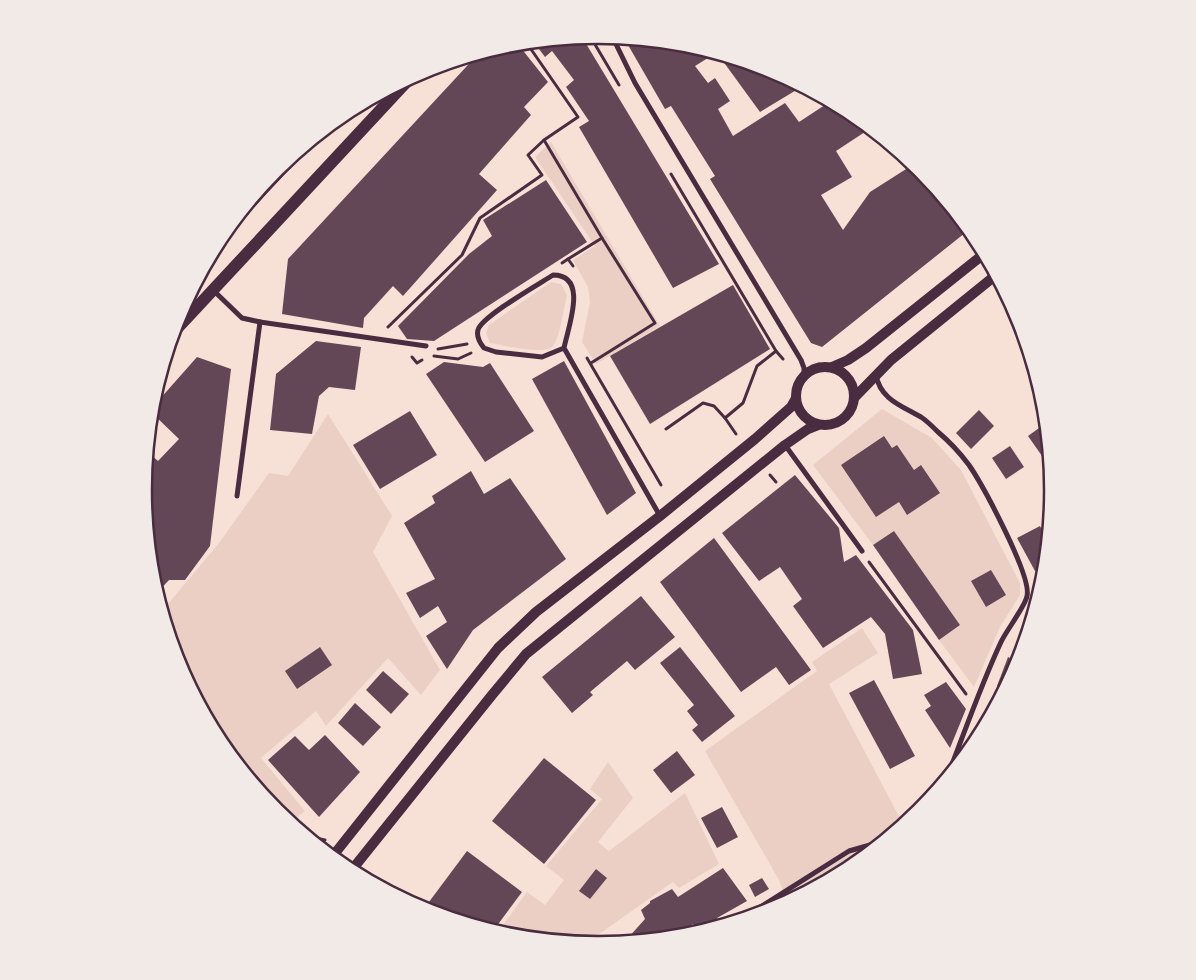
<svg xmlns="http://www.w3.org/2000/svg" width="1196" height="980" viewBox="0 0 1196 980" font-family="'Roboto Serif',serif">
<rect width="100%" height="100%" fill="#f7e1d7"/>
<g fill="#ebcfc5">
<path d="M551 142 660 326 596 364 582 342 590 302 588 287 573 260 595 246 535 157Z"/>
<path d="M551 282 561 284 567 295C564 306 560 340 552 347 542 355 503 345 490 343L486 333 489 325Z"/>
<path d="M882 409 932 438 961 470 1020 583V595L1000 627 974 687 939 640 960 625 894 531 873 545 813 465Z"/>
<path d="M328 414 392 516 373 552 440 670 421 695 388 658 326 726 316 711 261 758 305 811 291 822 276 812 220 743 178 664 162 611 219 543 269 473 288 476Z"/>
<path d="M862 628 878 653 829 684 903 824 889 829 883 842 851 868 768 912 786 900 779 880 705 751 817 671 812 662Z"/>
<path d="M608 762 633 798 598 842 609 851 685 793 719 864 679 888 673 882 585 944 509 936 497 933 527 892 545 905 564 880 546 866 602 799 590 789Z"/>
</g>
<g fill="#644757">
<path d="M582 37 719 264 673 288 579 127 589 121 566 87 574 80 552 51 545 57 533 41Z"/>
<path d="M624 38 687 44 716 53 695 66 708 83 715 78 730 101 718 109 733 136 785 103 799 122 831 101 851 112 871 128 836 151 852 177 821 195 843 230 870 192 914 164 920 168 970 229 822 347 811 343 710 179 715 176 671 106 665 109Z"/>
<path d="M517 43 548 82 524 107 531 115 479 174 497 190 403 296 393 286 364 318 363 328 282 314 288 259 479 53 510 44Z"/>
<path d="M717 53 772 70 803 86 760 112Z"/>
<path d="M546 180 587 242 434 341 407 339 398 326 469 254 492 236 483 220Z"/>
<path d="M733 285 770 349 650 424 610 356Z"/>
<path d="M316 341 361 347 355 390 329 387 319 396 312 434 270 430 276 374Z"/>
<path d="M197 357 231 369 210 546 185 580H169L156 594 152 578 143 490 147 451 158 461 179 439 151 412V409Z"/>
<path d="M564 361 636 493 607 515 532 379Z"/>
<path d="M444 362 483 367 490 363 534 431 485 462 426 374Z"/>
<path d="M979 410 994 426 971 449 956 433Z"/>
<path d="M410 411 437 455 380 489 353 445Z"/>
<path d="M1046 423 1049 451 1042 456 1028 436Z"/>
<path d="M884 436 892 448 897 445 914 470 921 465 940 493 907 515 899 502 876 517 841 465Z"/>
<path d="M1010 446 1024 467 1006 479 992 458Z"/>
<path d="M471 471 484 494 510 478 566 559 473 630 447 669 426 636 447 622 438 606 420 618 406 593 435 579 404 523 435 503 432 496Z"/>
<path d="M795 475 839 528 844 562 856 555 913 630 922 674 893 679 885 634 871 617 823 648 793 606 802 599 780 567 759 581 722 533Z"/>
<path d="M1040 526 1048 542 1046 566 1035 571 1017 538Z"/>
<path d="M894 531 960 625 939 640 873 545Z"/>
<path d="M714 538 811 670 789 685 776 667 741 692 660 582Z"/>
<path d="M991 570 1006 595 986 607 971 581Z"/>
<path d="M1044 579 1041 589V591L1037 584Z"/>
<path d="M641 596 675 637 635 670 627 661 590 692 593 695 572 713 542 677Z"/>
<path d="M1029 625H1030L1025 643 1021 640Z"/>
<path d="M320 647 332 665 297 689 285 671Z"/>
<path d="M680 647 735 716 702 742 692 730 698 725 687 711 694 705 660 663Z"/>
<path d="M1008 657 1019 663 1005 690 997 686Z"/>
<path d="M383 671 409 694 391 714 366 690Z"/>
<path d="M874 680 915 756 890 769 849 693Z"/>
<path d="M946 682 966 709 950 748 925 710 931 706 924 695Z"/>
<path d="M355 703 381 727 363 746 338 723Z"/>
<path d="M990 703 996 705 975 745H974Z"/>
<path d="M325 735 360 772 319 817 268 760 295 736 309 750Z"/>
<path d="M677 751 695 775 671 793 653 770Z"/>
<path d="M544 758 596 800 544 864 492 821Z"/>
<path d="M722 807 738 837 717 848 701 818Z"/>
<path d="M467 851 522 892 493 931 423 910Z"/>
<path d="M723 868 747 901 717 918 719 922 714 928 698 933 693 924 675 937 631 942 628 938 645 919 641 910 650 903V901L672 889 678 897Z"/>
<path d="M596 869 607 878 590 899 579 891Z"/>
<path d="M762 878 769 889 755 897 749 885Z"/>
</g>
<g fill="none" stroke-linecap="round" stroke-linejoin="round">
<g stroke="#4a2c40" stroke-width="3">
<path d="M590 36 619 85"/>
<path d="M526 42 578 117 544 140 602 238 568 259"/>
<path d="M671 174 776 351 783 359"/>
<path d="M562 263 568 259 573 266"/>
<path d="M388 327 462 255 480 218 542 175 528 155 544 140"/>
<path d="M438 349 467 344"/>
<path d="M434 356 458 359 471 353"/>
<path d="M412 357 417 363 422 360"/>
<path d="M587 358 661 485"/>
<path d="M591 363 655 323 602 238"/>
<path d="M725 418 736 434"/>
<path d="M666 429 703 403 714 406 725 418 743 403 757 366 776 351"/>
<path d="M770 475 776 482"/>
<path d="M869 562 966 694"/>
<path d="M306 836 325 840"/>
</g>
<g stroke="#4a2c40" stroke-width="5">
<path d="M612 36 635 83 801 360 804 368V375"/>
<path d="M213 290 242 318 260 322 237 496"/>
<path d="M260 322 426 346"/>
<path d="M564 348 542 357 496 352 484 348C480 343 476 337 478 330 481 317 539 284 553 275 589 275 568 327 564 348L660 516"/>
<path d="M876 375C880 399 902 406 921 417 927 421 933 427 938 432 950 442 960 453 969 465 982 484 1032 576 1027 596 1026 605 1006 631 1001 642 980 687 964 734 946 780"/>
<path d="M785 445 862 551"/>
<path d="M740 920 849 851 884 841"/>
</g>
<g stroke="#4a2c40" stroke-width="10">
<circle cx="825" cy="396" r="29"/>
<path d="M832 367 848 360 866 348 985 253"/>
<path d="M854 398 891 360 996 275"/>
<path d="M332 857 498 648 536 612 660 516 755 439 791 407 795 400"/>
<path d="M351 871 492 695 526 654 785 445 808 429 818 425"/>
</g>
<g stroke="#4a2c40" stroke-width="12">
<path d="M232 222 304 145"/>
<path d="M172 334 412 76"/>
</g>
</g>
<path d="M0 0H1196V980H0ZM152 490a446 446 0 1 1 892 0a446 446 0 1 1-892 0Z" fill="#f1eae7" fill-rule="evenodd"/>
<path fill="none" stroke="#4a2c40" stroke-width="2.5" d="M152 490a446 446 0 1 1 892 0a446 446 0 1 1-892 0Z"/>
</svg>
